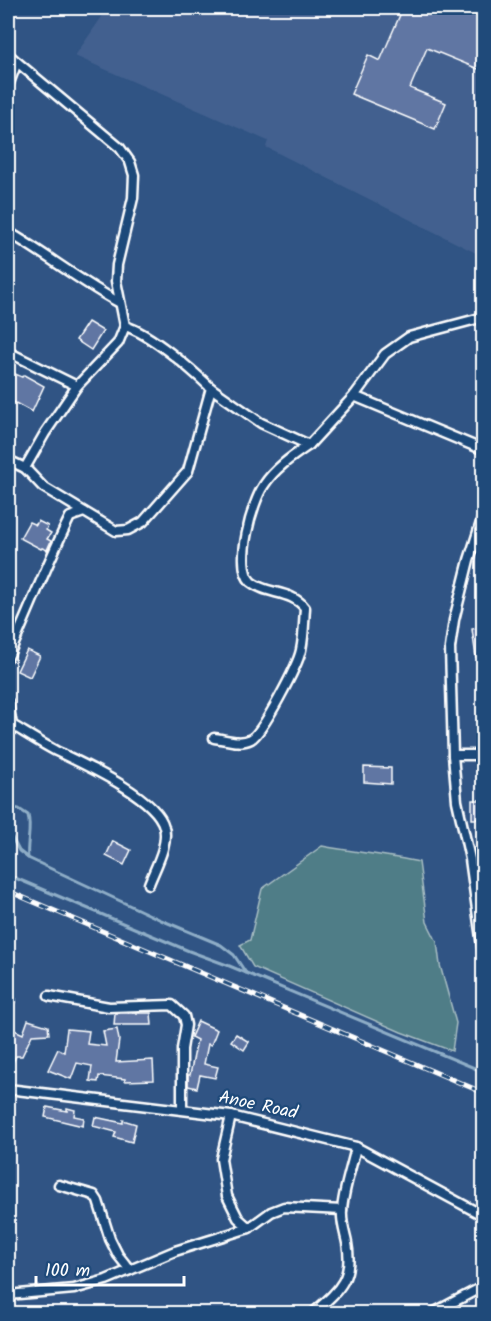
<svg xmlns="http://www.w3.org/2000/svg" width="491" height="1321" viewBox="0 0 491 1321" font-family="Kalam,sans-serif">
<rect width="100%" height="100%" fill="#305484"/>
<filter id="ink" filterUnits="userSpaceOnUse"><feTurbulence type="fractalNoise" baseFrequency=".0167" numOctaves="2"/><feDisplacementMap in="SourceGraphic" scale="12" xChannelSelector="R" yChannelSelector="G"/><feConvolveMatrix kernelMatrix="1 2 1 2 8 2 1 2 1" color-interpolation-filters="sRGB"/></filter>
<g filter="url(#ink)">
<path fill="#43618f" d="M108 8H483L482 256 266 147 268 141 75 56Z"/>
<path fill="#507d87" stroke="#a8bec3" stroke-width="1.5" d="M322 846C354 852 386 855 419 862L427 922 437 942 440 965 456 1023 452 1051 401 1032 253 967 240 945 250 940 262 889Z"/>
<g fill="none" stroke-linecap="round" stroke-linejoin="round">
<g stroke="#8faec7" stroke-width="3">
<path d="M8 807 19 809 28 815C32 830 26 843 28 858"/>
<path d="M8 830 19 851 28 858 161 920 221 945 234 955 246 973"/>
<path d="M8 875 189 951 227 965 484 1072"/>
</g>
</g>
<g fill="#6176a3" stroke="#fff" stroke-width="1.5">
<path d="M403 8 483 9V71L427 48 410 88 446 103 435 129 351 94 368 55 380 61Z"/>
<path d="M88 322 103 331 91 350 76 340Z"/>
<path d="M8 371 22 377 24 375 44 386 32 412 8 399Z"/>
<path d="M38 521 48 526 46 530 51 533 47 539 51 541 47 550 42 548 41 549 20 538 29 522 36 525Z"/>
<path d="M483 627V655L476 657 472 629Z"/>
<path d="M27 650 40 656 30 677 17 671Z"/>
<path d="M364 767 391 768V784L364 782Z"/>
<rect x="472" y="800" width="11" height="19"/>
<path d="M113 841 131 850 124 865 106 856Z"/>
<path d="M8 994 16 999 8 1022Z"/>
<path d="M115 1013H151L152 1025H114Z"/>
<path d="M28 1020 48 1026 49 1034 32 1035 22 1056H16L8 1072V1027L23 1034Z"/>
<path d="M198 1021 217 1030 211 1045 208 1044 204 1064 218 1067 215 1078 200 1075 197 1088 188 1086V1075H190L197 1040 191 1037Z"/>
<path d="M67 1029 89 1031 87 1044 106 1046 103 1031 117 1029 119 1040 116 1062 153 1060 154 1080 125 1081V1079L99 1076 98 1082 90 1081 92 1066 77 1063 71 1079 48 1070 58 1049 64 1052Z"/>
<path d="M236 1034 249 1042 244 1050 231 1041Z"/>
<path d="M47 1107 67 1111V1108L75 1110 74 1116 84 1118 83 1126 45 1117Z"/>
<path d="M95 1117 123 1123V1120L136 1124 132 1142 114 1137 116 1132 93 1126Z"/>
</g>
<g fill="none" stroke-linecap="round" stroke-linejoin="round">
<g stroke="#fff" stroke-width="13">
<g id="minor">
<path d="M8 54 17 62 8 86"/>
<path d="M17 62 120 148 130 162 134 175 133 198 117 265 116 281 125 326"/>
<path d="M8 232C46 254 81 282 120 303"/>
<path d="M8 352 77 386"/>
<path d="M354 396 484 450"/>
<path d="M8 460 25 468 43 487 116 531 128 530 143 522 188 471 211 388 261 423 309 445 354 396 385 354 409 337 484 317"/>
<path d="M25 468 45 433 77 386 118 343 125 326C151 334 191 369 211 388"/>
<path d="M484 513 469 560 454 620 450 648 453 755 457 801 470 859 484 960"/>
<path d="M8 657C29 611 47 563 70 517L84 512"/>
<path d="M8 702 12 725C27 734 41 743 56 751 83 764 157 797 164 827 169 844 155 868 149 884"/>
<path d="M214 738C225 739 240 745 251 739 263 732 298 665 301 650 304 636 304 621 305 608 292 590 267 595 251 582 234 566 252 502 264 485 275 468 293 456 309 445"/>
<path d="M453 755H484"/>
<path d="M49 996 109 1007 172 1005 184 1016 186 1025 182 1049V1109"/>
<path d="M8 1089 231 1116 356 1147 484 1216"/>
<path d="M231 1116 221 1159 227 1196 238 1218 249 1228"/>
<path d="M59 1185 94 1195 98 1201 110 1239 118 1255 130 1270"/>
<path d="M8 1295 74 1289 106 1280 175 1251 249 1228 271 1212 284 1207 342 1210"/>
<path d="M312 1314C338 1291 354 1280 347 1243 345 1233 341 1222 342 1211 343 1191 352 1166 356 1147"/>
<path d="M431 1314 484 1286"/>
</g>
</g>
<use href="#minor" stroke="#1f4a7a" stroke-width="8"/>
<g stroke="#fff" stroke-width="5">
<path id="rail" d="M8 891 484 1093"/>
</g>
<use href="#rail" stroke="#1f4a7a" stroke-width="3" stroke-dasharray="9" stroke-linecap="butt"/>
</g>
</g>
<g text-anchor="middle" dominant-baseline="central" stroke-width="4.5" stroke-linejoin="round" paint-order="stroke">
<g font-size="18" fill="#fff" stroke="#1f4a7a">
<text transform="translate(258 1106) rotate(12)">Anoe Road</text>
</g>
</g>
<rect width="491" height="1321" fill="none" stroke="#1f4a7a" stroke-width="30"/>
<rect x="15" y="15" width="461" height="1291" fill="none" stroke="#fff" stroke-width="2" filter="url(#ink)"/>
<path d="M36 1276v9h148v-9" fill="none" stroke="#ffffff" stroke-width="3"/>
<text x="45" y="1276" font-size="18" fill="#ffffff" stroke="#1f4a7a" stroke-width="4.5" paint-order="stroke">100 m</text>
</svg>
